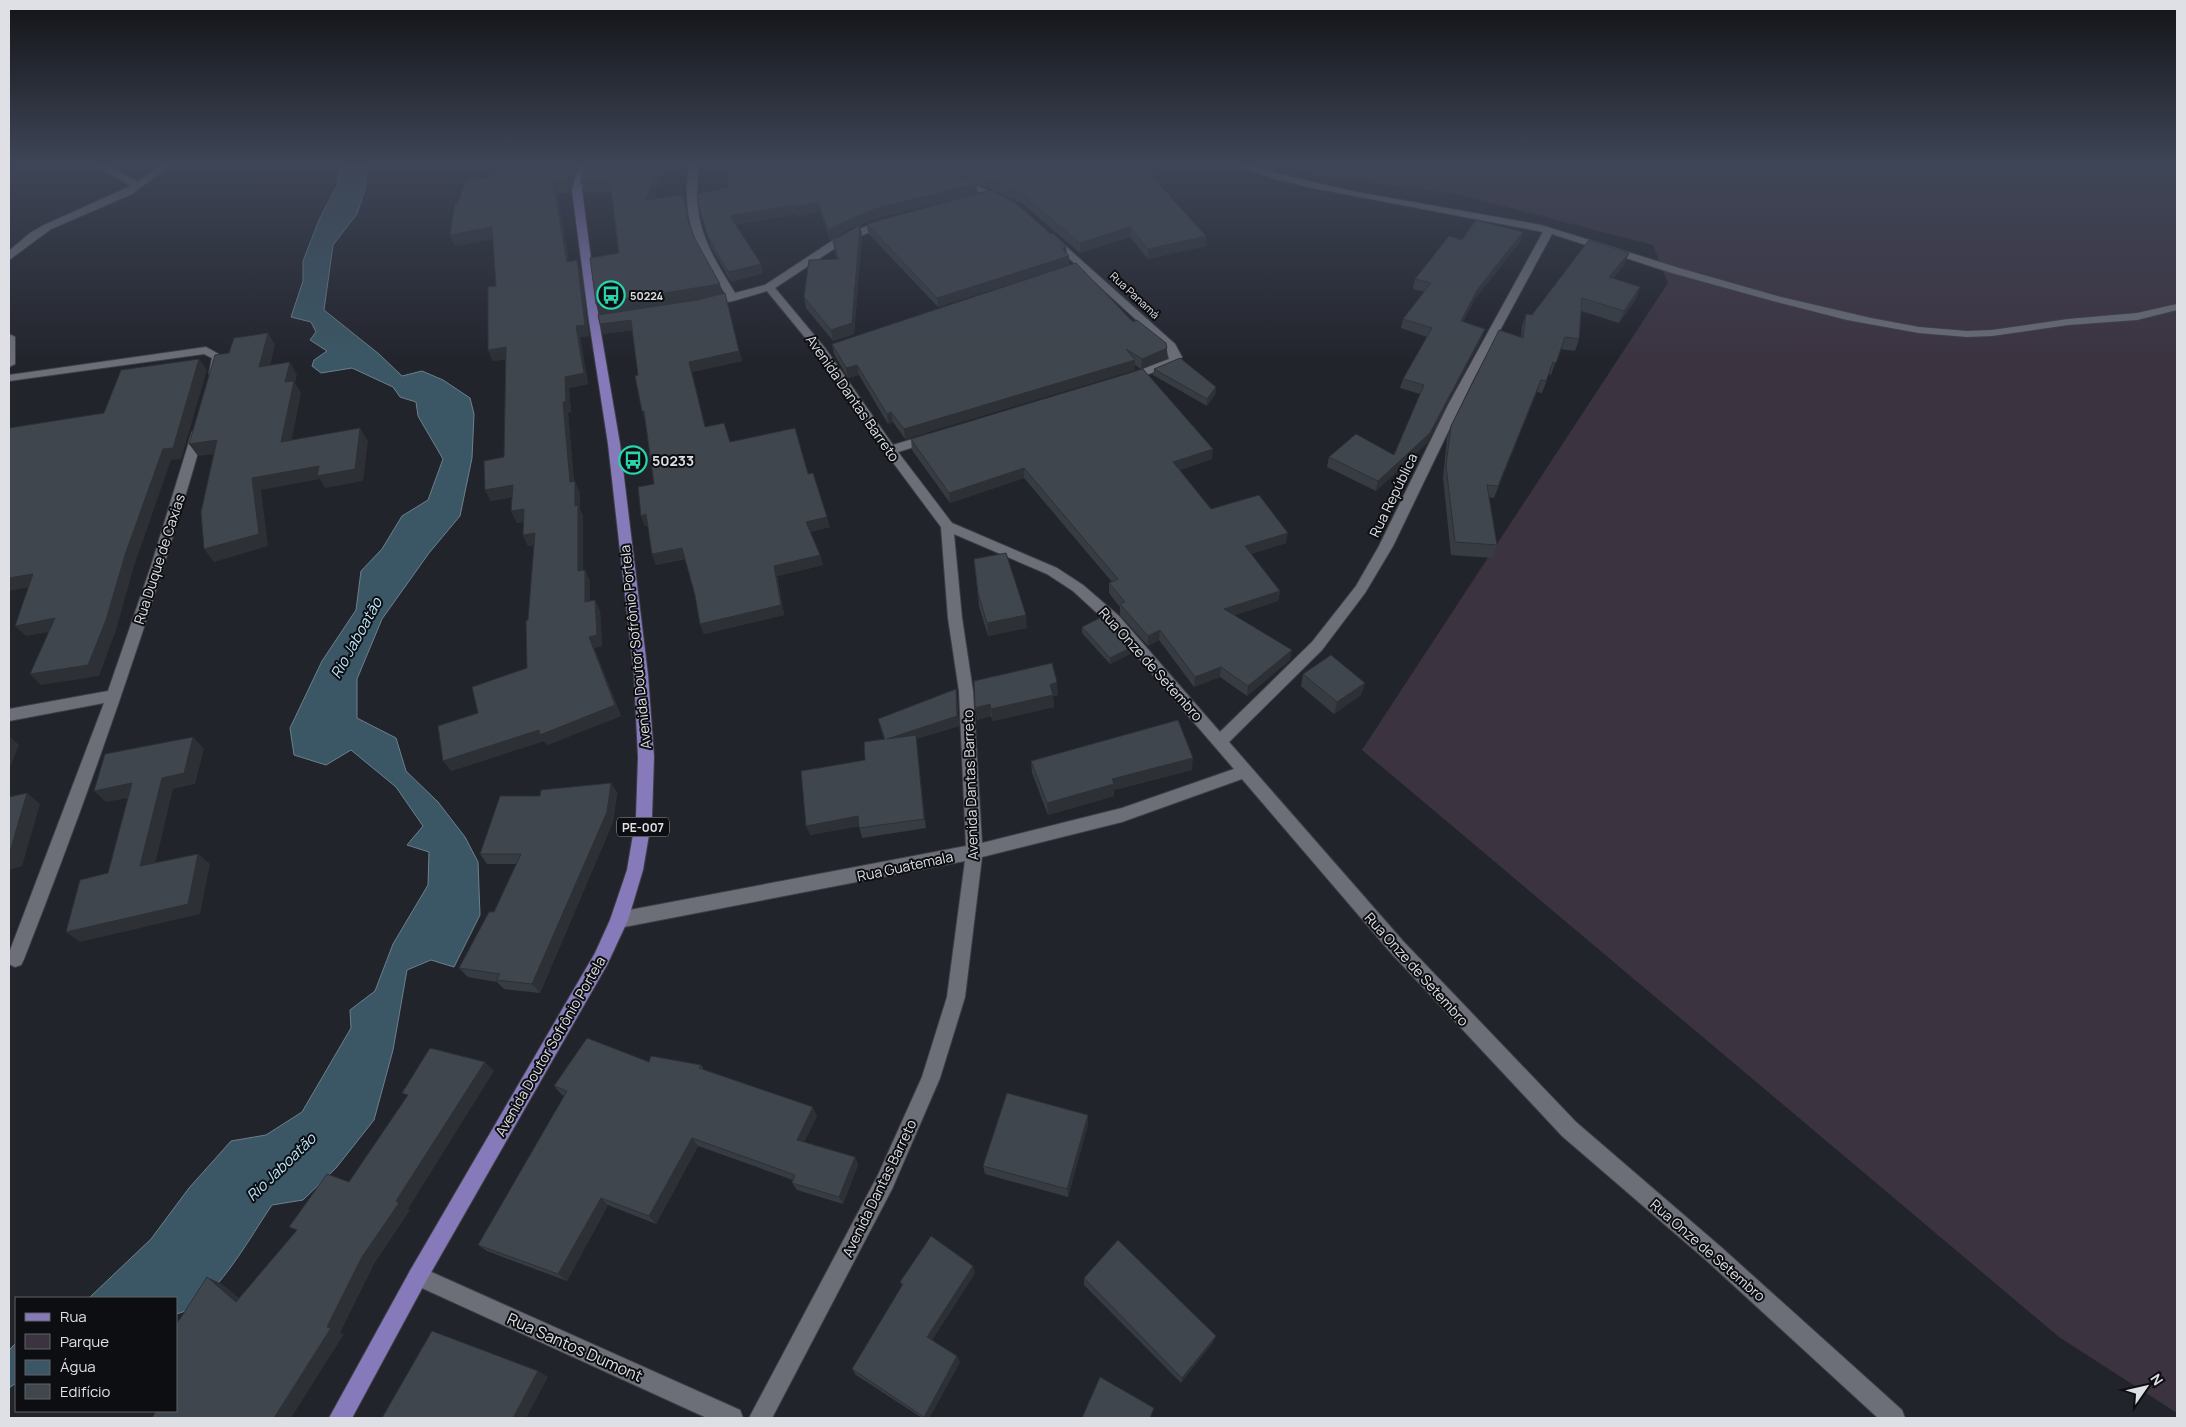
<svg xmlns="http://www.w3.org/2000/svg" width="2186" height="1427" viewBox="0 0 2186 1427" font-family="Manrope,sans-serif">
<rect width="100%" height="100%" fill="#22242c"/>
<path fill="#3c3341" d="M1276 164H2177V1413L2059 1337 1362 750 1668 283 1653 245 1461 195 1315 175Z"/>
<g fill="#3b5765" stroke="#6c808b">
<path d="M340 164H367L365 189 357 214 333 245 324 310 379 354 402 376 422 371 443 380 470 398 474 414 472 458 460 516 429 553 382 619 357 679V718L396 738 406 771 438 802 465 837 478 862 480 915 454 967 431 960 407 970 393 1050 374 1120 336 1168 303 1200 272 1205C251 1235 213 1307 176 1314V1298H89L151 1239 189 1188 231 1141 266 1135 302 1112 351 1028 350 1010 375 991 393 944 428 885 429 852 407 845 423 826 396 787 351 750 326 765 294 755 290 728 322 661 356 610 361 571 382 549 402 516 428 500 443 459 418 416 416 402 400 397 393 387 352 368 321 373 312 366 314 360 327 351 310 340 316 332 311 322 291 317 303 281V261L319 220 337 185Z"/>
<path d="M16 1343V1383L9 1388V1350Z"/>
</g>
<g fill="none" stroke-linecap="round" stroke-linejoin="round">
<g stroke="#3e4046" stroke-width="2">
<g id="minor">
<path d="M93 164H105L138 182 161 164H172L132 194 51 229 9 260V251L30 233 44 225 131 186Z"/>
<path d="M689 164H699C691 221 706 246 735 293L765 285 835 239 882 220H890V224L843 243 775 288 825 348 893 445 929 434 933 435 935 438 933 441 898 452 952 523 1057 568 1083 585 1119 616 1220 732 1312 642 1356 586 1379 546 1448 405 1543 232 1313 188 1272 178 1234 164H1249L1279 174 1351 191 1541 225 1679 268 1781 297 1871 318 1919 327 1967 331 1992 330 2068 319 2137 313 2177 304V310L2137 320 2068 325 1992 336 1967 337 1919 333 1847 320 1773 301 1672 273 1552 234 1473 380 1393 546 1365 593 1322 650 1229 742 1403 941 1576 1122 1721 1247 1902 1410 1905 1418H1878L1707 1261 1562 1136 1391 953 1242 779 1122 822 982 857 965 997 940 1078 892 1189 772 1418H749L878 1175 922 1077 947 997 965 861 619 928 613 925 610 920 613 915 619 912 966 846 959 691 948 618 941 527 886 453 817 352 767 291 733 301 703 306V302L726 295C696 247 681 222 689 164ZM954 534 1047 574 1073 591 1109 624 1234 769 1122 808 982 843 973 691 962 618Z"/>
<path d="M916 164H929L1009 200 1001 202Z"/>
<path d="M1052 234 1175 344 1182 357 1178 363 1130 381H1122V377L1169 359 1166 347 1048 239V235Z"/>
<path d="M9 334 15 337V364L9 367Z"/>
<path d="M206 347 224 357 219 376H211L209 374 212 358 204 354 9 381V375Z"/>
<path d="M198 428 204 432C153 611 92 786 24 959L21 965 15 967 9 964V953L104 703 9 721V709L108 691 151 566 192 432Z"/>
<path d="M418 1266 740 1410 743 1418H707L411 1283 408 1276 411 1269Z"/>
</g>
</g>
<g stroke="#3e4046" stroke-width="2">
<path id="primary" d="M579 164H589L582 190 599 321 620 444 648 675 654 757 652 817 643 870 628 920 607 965 425 1283 352 1418H329L411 1269 595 953 610 920 627 870 636 817 638 757 634 675 608 444 589 321 572 190Z"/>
</g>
<use href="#minor" fill="#6c6f78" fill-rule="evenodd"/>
<use href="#primary" fill="#877abb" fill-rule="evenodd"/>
</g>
<g fill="#373c42" fill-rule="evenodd">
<path d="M501 164H578L570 193H557L569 261 581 271 589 336 580 337 588 384 569 388 571 412 568 413 574 482 580 493V510L583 516V570H585L590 581V601L595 600 600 611 602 646 594 648 621 716 547 745 544 741 451 771 478 713 527 668 528 620 534 545 528 546 523 535V522L517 523 511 511 512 497 491 501 485 490 504 457 506 359 493 361 488 350 496 286 493 239 455 246 450 235 458 203 493 177Z"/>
<path d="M585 164H665L653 199 686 206 690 228 695 239 723 294 742 361 692 372 705 427 730 442 808 474 830 527 810 532 820 555 823 565 777 576 784 615 704 634 700 624 695 595 685 559 656 565 652 554 648 525 645 526 641 516 654 484 632 330 603 334 600 314 596 304 619 253 611 192H584L581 182ZM709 297 697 300 639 309Z"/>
<path d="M934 164H1150L1155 166 1154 176 1152 177 1206 236V246L1148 259 1130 237 1080 253 1023 204Z"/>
<path d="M976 184 977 193 1067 253 1069 256V265L938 307 868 233 867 224 975 194 881 217 860 225 862 236 854 334 833 341 806 308 804 297 837 259 835 252 833 241 860 225 849 229 830 240 820 211 798 217 796 214 736 225 763 273 731 282 711 247 699 208Z"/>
<path d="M1462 240 1520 242 1474 300 1463 322 1482 338 1427 443 1376 491 1327 467 1329 457 1394 455 1420 394 1400 388 1403 379 1427 337 1401 328 1403 319 1425 292 1413 289 1415 279Z"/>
<path d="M1624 265 1613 279 1636 299 1619 323 1581 311 1579 339 1575 351 1560 349 1551 375 1549 374 1542 393 1537 392 1494 498 1489 497 1497 545 1493 558 1451 555 1443 478 1447 438 1451 426 1521 337 1522 326 1526 314 1532 315Z"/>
<path d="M1133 322 1167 348V358L1141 369 1135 365V370L905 439 893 422 888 424 859 375 848 378 834 354 832 344Z"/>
<path d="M1154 369 1216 387V393L1207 406 1153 375Z"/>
<path d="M911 439 1212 459 1180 470 1211 509 1286 543 1251 554 1280 591 1278 601 1235 615 1290 660 1247 696 1220 677 1194 687 1159 640 1148 646 1120 615V607L1109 593V583L1112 582 1024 478 950 503 912 450Z"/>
<path d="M974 559 1027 628 988 636 979 606Z"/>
<path d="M1082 627 1132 647V653L1110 664 1082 633Z"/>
<path d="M1303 674 1365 683 1361 695 1334 714 1301 686Z"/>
<path d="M974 681 1058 695 1053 696 1054 707 993 721 991 716 977 720Z"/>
<path d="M956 689 957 699 959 726 916 739 926 828 862 838 859 826 810 835 884 739 878 719Z"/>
<path d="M1031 761 1192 770 1114 790V796L1048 815 1032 773Z"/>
<path d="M611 783 617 793 613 822 540 993 504 989 497 982 468 977 459 968 494 912 516 864H487L480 854 540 796Z"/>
<path d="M649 1062 701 1065 704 1070 817 1116 804 1142 855 1157 858 1165 843 1204 797 1190 792 1183 793 1180 698 1146 656 1224 608 1205 567 1281 487 1251 478 1245 565 1096 562 1095 554 1086Z"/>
<path d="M1088 1115V1124L1068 1197 985 1174 983 1166Z"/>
<path d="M973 1266 975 1273 932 1340 960 1362 929 1418H922L856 1375 852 1369 902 1286 900 1282Z"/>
<path d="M1084 1278 1213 1342 1181 1383 1084 1285Z"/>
</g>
<g fill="#2d3136">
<path d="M572 164H578L570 193 567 182Z"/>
<path d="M659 164H665L649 211 646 200Z"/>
<path d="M1155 166 1154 176 1146 180V170Z"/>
<path d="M553 182 557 193 571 273 567 262Z"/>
<path d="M976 184 977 193 881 217 860 225 862 236 854 334 833 341 831 330 860 225 849 229 830 240 828 230 848 220 880 207Z"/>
<path d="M683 195 686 206 692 235 689 224Z"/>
<path d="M818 202 820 211 798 217 796 207Z"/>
<path d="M794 205 796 214 732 226 730 216Z"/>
<path d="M492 227 497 238 455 246 450 235Z"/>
<path d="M1130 227V237L1080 253V243Z"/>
<path d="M1523 232 1520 242 1474 300 1459 331 1461 321 1477 290Z"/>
<path d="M1206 236V246L1148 259V249Z"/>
<path d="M1066 247 1067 256H1069V265L938 307 937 298Z"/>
<path d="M1629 253 1624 265 1605 289 1609 277Z"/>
<path d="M577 260 581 271 589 336 580 337 588 384 569 388 571 412 568 413 575 494 570 482 563 402 565 377 576 326Z"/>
<path d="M761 264 763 273 731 282 728 272Z"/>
<path d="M720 284 723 295 600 315 596 304Z"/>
<path d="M1640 287 1636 299 1619 323 1624 311Z"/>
<path d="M725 293 742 361 692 372 708 437 689 362Z"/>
<path d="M631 320 634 330 603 334 600 324Z"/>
<path d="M1485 329 1482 338 1427 443 1376 491 1378 481Z"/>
<path d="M268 333 275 345 267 379 259 367Z"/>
<path d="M506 347 511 359 493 361 488 350Z"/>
<path d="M1167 348V358L1141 369 1142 359Z"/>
<path d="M199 359 207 370 181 459 171 460 134 566 116 630 99 676 41 685 30 674 125 555 163 449Z"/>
<path d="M1135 360V370L905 439 904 429Z"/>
<path d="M290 362 297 375 295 383 301 393 289 454 281 442 285 382Z"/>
<path d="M857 365 859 375 848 378 846 368Z"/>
<path d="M1541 380 1537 392 1494 498 1498 486Z"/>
<path d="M1216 387V393L1207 406V399Z"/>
<path d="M642 411H644L648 421H645Z"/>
<path d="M891 412 893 422 888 424 887 414Z"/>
<path d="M360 428 368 441 363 481 325 488 320 479 261 490 268 546 214 562 204 549 252 478Z"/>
<path d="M217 440 225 453 198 456 189 444Z"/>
<path d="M1213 449 1212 459 1173 472V462Z"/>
<path d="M1024 468V478L950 503 949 493Z"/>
<path d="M575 481 580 493V510L583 516V582L578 571 575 506Z"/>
<path d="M513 485 518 496 491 501 485 490Z"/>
<path d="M524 509 530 520 517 523 511 511Z"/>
<path d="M646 514 650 525 645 526 641 516Z"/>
<path d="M827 517 830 527 809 532 806 522Z"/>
<path d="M535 533 541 544 528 546 523 535Z"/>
<path d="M1288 533 1286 543 1244 556 1245 546Z"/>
<path d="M682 548 685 558 656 565 652 554Z"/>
<path d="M820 555 823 565 777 576 784 615 704 634 700 624 774 566Z"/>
<path d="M585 570 590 581V613L585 602Z"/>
<path d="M33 574 43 585 9 591V578Z"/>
<path d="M1280 591 1278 601 1223 619 1224 609Z"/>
<path d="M595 600 600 611 602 646 594 648 621 716 547 745 544 741 451 771 443 761 589 637Z"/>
<path d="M1026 615 1027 628 988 636 987 623Z"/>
<path d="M55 618 66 629 26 636 15 626Z"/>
<path d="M1160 630 1159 640 1148 646V636Z"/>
<path d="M1132 647V653L1110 664V658Z"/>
<path d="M1292 650 1290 660 1247 696 1248 686Z"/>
<path d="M1221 667 1220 677 1194 687 1195 677Z"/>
<path d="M1057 682 1058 695 1053 696 1054 707 993 721 991 709Z"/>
<path d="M1365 683 1361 695 1334 714 1337 702Z"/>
<path d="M956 689 957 699 959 726 916 739 926 828 924 819 887 739Z"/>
<path d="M990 704 991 716 977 720 975 708Z"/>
<path d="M9 736 19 745 9 770Z"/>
<path d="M193 737 204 749 195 784 173 789 152 877 140 866 162 778Z"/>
<path d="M1193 758 1192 770 1114 790V796L1048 815 1047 803 1112 779Z"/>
<path d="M132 783 144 795 106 802 94 791Z"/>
<path d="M611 783 617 793 613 822 540 993 532 984Z"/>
<path d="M27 793 40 804 22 866 9 870V855Z"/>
<path d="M858 816 861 826 810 835 806 826Z"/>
<path d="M198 854 210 864 200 914 80 942 66 932Z"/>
<path d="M485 1062 494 1071 408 1209 410 1210 374 1264 340 1333 344 1334 291 1418H274L327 1327 362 1257 396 1201Z"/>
<path d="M813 1107 817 1116 801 1148 797 1140Z"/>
<path d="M1088 1115V1124L1068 1197 1067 1189Z"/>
<path d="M692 1138 698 1146 656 1224 649 1216Z"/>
<path d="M855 1157 858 1165 843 1204 839 1197Z"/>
<path d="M601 1198 608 1205 567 1281 558 1274Z"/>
<path d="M973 1266 975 1273 930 1343 927 1337Z"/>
<path d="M207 1277 222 1284 251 1308 236 1302Z"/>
<path d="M1216 1336 1213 1342 1181 1383 1182 1378Z"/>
<path d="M957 1356 960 1362 929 1418H925L924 1417Z"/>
<path d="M538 1371 548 1377 526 1418H513Z"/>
</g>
<g fill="#40464d" stroke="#2d3136">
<path d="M501 164H572L567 182H553L567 262 577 260 585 325 576 326 584 373 565 377 566 401 563 402 570 482 575 481V506L578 505V571L585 570V602L595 600 597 635 589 637 615 705 540 735 539 730 443 761 438 726 478 713 472 687 527 668 526 621 528 620 535 533 523 535 524 509 511 511 513 485 485 490 484 461 504 457 506 347 488 350V287L496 286 492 227 450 235 455 203H458L466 180 493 177Z"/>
<path d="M585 164H659L646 200 683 195 689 224 695 239 720 284 596 304 590 258 619 253 610 181 581 182Z"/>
<path d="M726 164H932L976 184 880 207 848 220 828 230 818 202 796 207 794 205 730 216 761 264 728 272 708 237 699 208 697 194 729 187Z"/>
<path d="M954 164H1150L1155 166 1146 170 1206 236 1148 249 1130 227 1080 243 1022 195Z"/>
<path d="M990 190 1014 202 1066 247 1062 249 1069 256 937 298 867 224Z"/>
<path d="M1476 220 1523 232 1477 290 1461 321 1485 329 1430 433 1378 481 1329 457 1356 434 1394 455 1424 385 1403 379 1432 328 1403 319 1431 283 1415 279 1449 236 1462 240Z"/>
<path d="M860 225 852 323 831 330 804 297 809 260 839 259 833 241Z"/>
<path d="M1589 240 1629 253 1609 277 1640 287 1624 311 1582 298 1579 339 1565 337 1556 363 1553 362 1546 381 1541 380 1498 486 1487 485 1497 545 1455 542 1446 466 1451 426 1499 330 1523 338 1526 314 1532 315Z"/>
<path d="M1076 263 1133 322 1137 320 1166 343 1167 348 1142 359 1126 349 1135 360 904 429 891 412 887 414 857 365 846 368 832 344Z"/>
<path d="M725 293 739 351 689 362 705 427 724 423 730 442 795 428 808 474 813 473 827 517 806 522 820 555 774 566 781 605 700 624 695 595 682 548 652 554 646 514 641 516 638 487 654 484 644 411H642L635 376 638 375 631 320 600 324 598 315 697 300Z"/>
<path d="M268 333 259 367 290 362 285 382 294 381 281 442 360 428 355 469 317 476 319 466 252 478 259 534 204 549 201 512 217 440 189 444 215 355 229 353 234 338Z"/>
<path d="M1180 358 1216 387 1207 399 1154 369Z"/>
<path d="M199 359 173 448 163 449 125 555 106 620 88 665 30 674 55 618 15 626 33 574 9 578V428L104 413 121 370Z"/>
<path d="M1143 369 1213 449 1173 462 1211 509 1259 495 1288 533 1245 546 1280 591 1224 609 1292 650 1248 686 1221 667 1195 677 1160 630 1148 636 1120 604 1125 602 1109 583 1118 579 1024 468 949 493 911 439Z"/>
<path d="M1006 553 1026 615 987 623 978 593 974 559Z"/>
<path d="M1104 616 1132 647 1110 658 1082 627Z"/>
<path d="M1331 655 1365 683 1337 702 1303 674Z"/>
<path d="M1052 663 1057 682 1050 685 1053 695 991 709 990 704 975 708 974 681Z"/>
<path d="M956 689 957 716 887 739 916 735 924 819 859 828 858 816 806 826 801 771 865 760 864 742 885 739 878 719Z"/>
<path d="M1178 720 1193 758 1112 779 1114 784 1047 803 1031 761Z"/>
<path d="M193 737 184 773 162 778 140 866 198 854 188 904 66 932 80 880 108 873 132 783 94 791 105 754Z"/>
<path d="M611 783 607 812 532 984 496 980 500 974 459 968 489 912H494L521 854H480L500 796H540L541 790Z"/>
<path d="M27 793 9 855V797Z"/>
<path d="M587 1038 649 1062 651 1056 701 1065 699 1068 813 1107 797 1140 855 1157 839 1197 792 1183 795 1175 692 1138 649 1216 601 1198 558 1274 478 1245 567 1091 554 1086Z"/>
<path d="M430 1048 485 1062 396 1201 399 1203 362 1257 327 1327 331 1328 274 1418H152L156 1411H176V1324L180 1319 207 1277 236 1302 297 1230 289 1227 327 1174 349 1182 408 1095 402 1093Z"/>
<path d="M1007 1093 1088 1115 1067 1189 983 1166Z"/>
<path d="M931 1236 973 1266 927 1337 957 1356 924 1417 852 1369 903 1284 900 1282Z"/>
<path d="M1118 1240 1216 1336 1182 1378 1084 1278Z"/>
<path d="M432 1331 538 1371 513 1418H382Z"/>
<path d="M1100 1377 1154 1408 1150 1418H1082Z"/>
</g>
<linearGradient id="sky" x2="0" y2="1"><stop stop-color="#131418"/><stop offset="0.45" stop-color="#3e4556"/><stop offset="1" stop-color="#3e4556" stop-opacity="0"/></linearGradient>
<rect width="2186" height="364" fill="url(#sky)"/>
<defs>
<g id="bus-ring" transform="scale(1.4375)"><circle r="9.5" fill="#0d0e11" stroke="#29d5ad" stroke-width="1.5"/><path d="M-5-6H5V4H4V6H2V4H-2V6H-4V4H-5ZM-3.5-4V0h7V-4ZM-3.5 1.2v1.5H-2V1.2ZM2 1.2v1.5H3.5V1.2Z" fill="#29d5ad"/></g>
</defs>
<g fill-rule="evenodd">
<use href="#bus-ring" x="611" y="295"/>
<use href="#bus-ring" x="633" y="460"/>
</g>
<g text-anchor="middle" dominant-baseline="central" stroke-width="4" stroke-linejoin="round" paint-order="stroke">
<g font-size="11" font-weight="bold" fill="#dee0e5" stroke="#0d0e11" text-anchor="start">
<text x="630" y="295">50224</text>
</g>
<g font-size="11" fill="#dee0e5" stroke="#0d0e11">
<text transform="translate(1135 295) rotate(43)">Rua Panamá</text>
</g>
<rect fill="#0d0e11" stroke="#9fa1a5" stroke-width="1" x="617" y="817.5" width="52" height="19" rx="4"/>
<g font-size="12" font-weight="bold" fill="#dee0e5">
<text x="643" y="827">PE-007</text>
</g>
<g font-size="14" fill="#dee0e5" stroke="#0d0e11">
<text transform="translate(853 398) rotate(55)">Avenida Dantas Barreto</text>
<text transform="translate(1393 495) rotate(-64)">Rua República</text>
<text transform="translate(159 559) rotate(-72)">Rua Duque de Caxias</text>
<text transform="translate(635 647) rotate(-96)">Avenida Doutor Sofrônio Portela</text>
<text transform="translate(1151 664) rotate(48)">Rua Onze de Setembro</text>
<text transform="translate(970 785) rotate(-92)">Avenida Dantas Barreto</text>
<text transform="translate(905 866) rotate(-12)">Rua Guatemala</text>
<text transform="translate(1417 969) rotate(48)">Rua Onze de Setembro</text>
<text transform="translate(550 1046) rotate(-60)">Avenida Doutor Sofrônio Portela</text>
<text transform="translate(879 1188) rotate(-64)">Avenida Dantas Barreto</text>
<text transform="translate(1708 1250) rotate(41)">Rua Onze de Setembro</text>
</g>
<g font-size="14" font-weight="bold" fill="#dee0e5" stroke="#0d0e11" text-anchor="start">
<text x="652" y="460">50233</text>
</g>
<g font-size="15" font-style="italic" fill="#bbe7fe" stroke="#0d0e11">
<text transform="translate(356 638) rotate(-61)">Rio Jaboatão</text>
<text transform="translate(281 1167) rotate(-44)">Rio Jaboatão</text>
</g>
<g font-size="16" fill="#dee0e5" stroke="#0d0e11">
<text transform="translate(575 1347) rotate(24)">Rua Santos Dumont</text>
</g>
</g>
<rect width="2186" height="1427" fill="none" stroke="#dee0e5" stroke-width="20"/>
<rect x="15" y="1297" width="162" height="115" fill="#0d0e11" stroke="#616266"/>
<rect x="25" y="1313" width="25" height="8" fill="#877abb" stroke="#616266"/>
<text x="60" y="1322" font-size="15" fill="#dee0e5">Rua</text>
<rect x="25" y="1334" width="25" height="15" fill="#3c3341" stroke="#616266"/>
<text x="60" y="1347" font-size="15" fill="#dee0e5">Parque</text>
<rect x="25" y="1360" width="25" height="15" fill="#3b5765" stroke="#616266"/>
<text x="60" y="1372" font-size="15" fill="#dee0e5">Água</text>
<rect x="25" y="1384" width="25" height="15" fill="#40464d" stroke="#616266"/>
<text x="60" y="1397" font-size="15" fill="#dee0e5">Edifício</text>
<g transform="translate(2146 1387) rotate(56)" stroke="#0d0e11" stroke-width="4" paint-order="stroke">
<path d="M0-4L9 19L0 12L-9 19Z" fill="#dee0e5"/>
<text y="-8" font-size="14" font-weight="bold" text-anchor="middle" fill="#dee0e5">N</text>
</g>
</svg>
